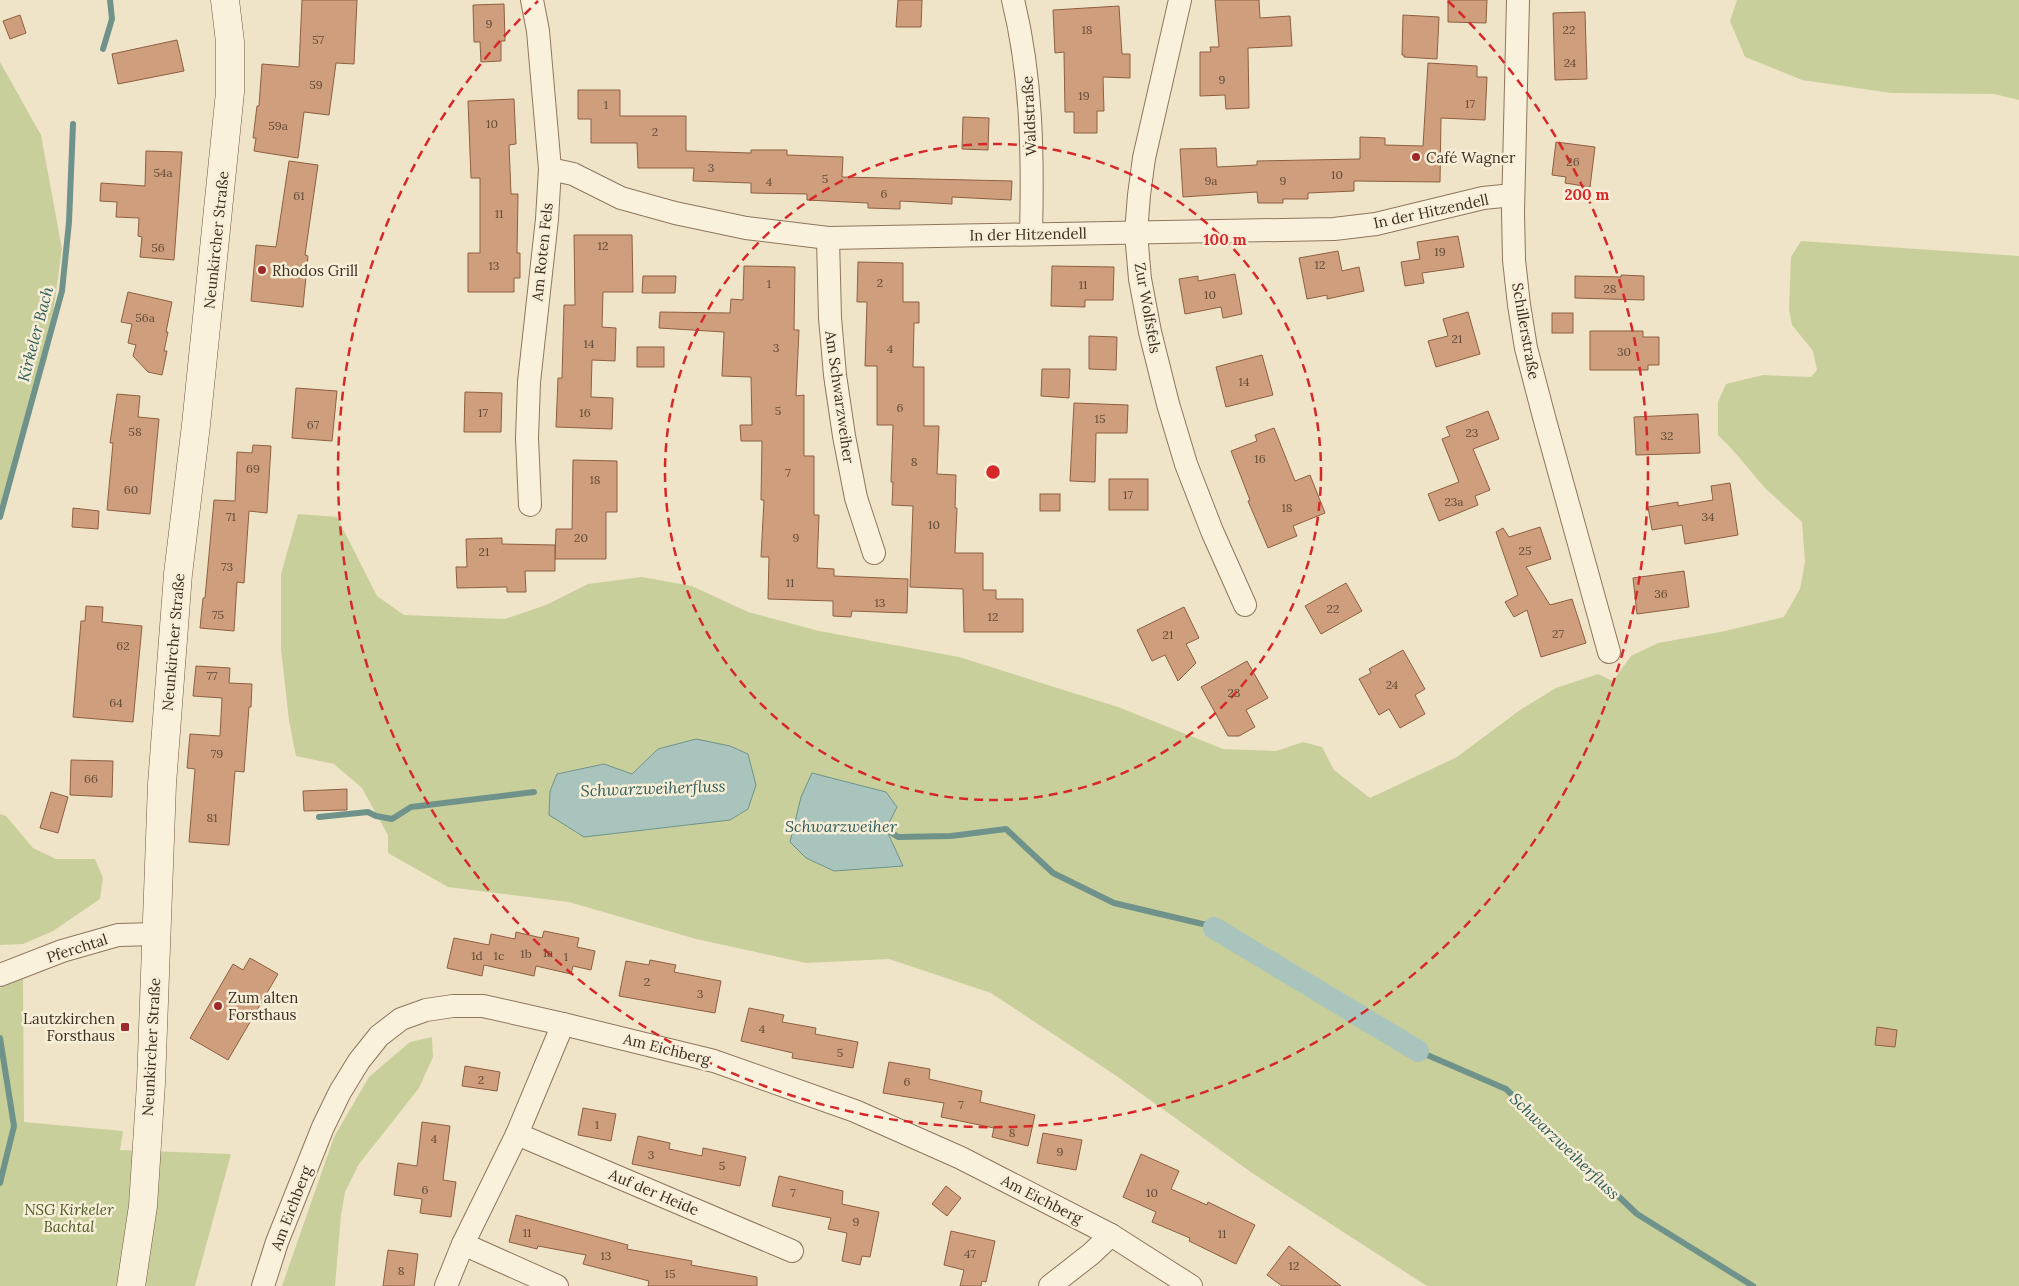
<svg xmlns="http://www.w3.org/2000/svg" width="2019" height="1286" viewBox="0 0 2019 1286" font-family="Lora,serif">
<rect width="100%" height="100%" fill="#f0e4c8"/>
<g fill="#c9cf9b" fill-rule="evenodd">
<path d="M1737 0H2019V100L1994 94 1891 93 1802 80 1745 57 1730 21Z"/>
<path d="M0 62 41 135 62 249 47 358 0 514Z"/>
<path d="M1801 241 2019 256V1286H1427L1255 1175 1115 1075 991 993 889 959 806 963 696 939 569 902 448 887 388 853V835L362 788 334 764 296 756 289 721 281 649V574L298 514 337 517 377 596 404 615 505 619 546 605 588 584 642 577 692 586 748 612 819 631 959 657 1118 707 1223 749 1276 751 1303 742 1322 747 1334 770 1370 798 1457 757 1520 710 1556 688 1598 674 1613 681 1631 656 1658 643 1720 632 1784 617 1800 589 1805 562 1802 522 1765 488 1731 448 1718 435V402L1726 384 1763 375 1811 377 1817 370 1813 351 1792 325 1789 309 1791 257ZM604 764 632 774 748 809 730 820 584 837 557 774ZM812 774 886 792 897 807 886 829 903 866Z"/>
<path d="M0 814 6 816 33 848 56 859H95L103 878 100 899 53 931 23 944 0 945Z"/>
<path d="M23 979 24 1122 123 1131 120 1150 231 1154 195 1286H0V988Z"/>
<path d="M432 1037 433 1057 419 1088 359 1164 345 1192 341 1215 335 1286H282L334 1137 369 1077 410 1042Z"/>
</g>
<g fill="#a9c4bc" stroke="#6f938a">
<path d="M696 739 730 746 748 754 756 785 748 809 730 820 584 837 549 815 550 791 557 774 604 764 632 774 658 749Z"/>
<path d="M812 773 886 792 897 807 886 829 903 866 834 871 806 858 790 842 801 797Z"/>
</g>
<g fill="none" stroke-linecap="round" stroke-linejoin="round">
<g stroke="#6f938a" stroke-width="6">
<path d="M103 49 112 19 110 0"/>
<path d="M0 517 62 291 69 222 73 124"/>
<path d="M319 817 368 812 376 816 392 819 411 807 534 792"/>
<path d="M879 825 898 837 951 836 1006 829 1053 873 1114 903 1211 926"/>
<path d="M0 1038 14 1126 0 1183"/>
<path d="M1418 1051 1506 1089 1637 1214 1753 1286"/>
</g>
<path stroke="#a9c4bc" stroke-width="22" d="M1214 928 1418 1051"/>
</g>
<g fill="#cf9f7d" stroke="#8d5f41">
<path d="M302 0H357L354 64 336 63 329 115 304 112 298 158 254 151 256 138H253L257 106H259L262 64 299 67Z"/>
<path d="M898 0H922L921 27H896Z"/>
<path d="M1215 0H1259L1260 18 1290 16 1292 46 1248 48 1249 108 1226 109 1225 95 1200 96V52H1211L1210 47H1219Z"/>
<path d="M1448 0H1487L1486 23 1448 22Z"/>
<path d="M504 4 505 41H501V61L481 62 480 42H474L473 5Z"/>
<path d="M1119 6 1122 54H1130V78L1103 77 1104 111H1097V133H1074V112H1065L1064 52 1055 53 1053 10Z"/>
<path d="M1585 12 1587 79 1555 80 1553 13Z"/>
<path d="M20 15 26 33 10 39 3 21Z"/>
<path d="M1403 15 1439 17 1437 59 1404 57V55H1402Z"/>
<path d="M177 40 184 71 118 84 112 54Z"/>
<path d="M1428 63 1477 66V77H1487L1485 120 1441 118 1440 182 1354 181V191L1308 193V199H1283V203H1258L1257 192 1183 197 1180 149 1216 148 1217 167 1257 165V161L1360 159V137L1385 138V145L1423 146Z"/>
<path d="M578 90H620V116H686V151L751 153V150H787V155L843 157 842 177 1012 181 1011 200 952 197V204L900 201V209L868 208V203L807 200V194L751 193V183L693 181 694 168H638L637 143H591V119H578Z"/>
<path d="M514 99 516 144 509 145 511 194H518L517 253H520V278H514V292H468V253H480V178H471L468 101Z"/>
<path d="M963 117 989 118 988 150 962 149Z"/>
<path d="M1556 142 1595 147 1590 187 1565 183 1566 177 1552 175Z"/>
<path d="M146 151 182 152 174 260 140 257 142 237 138 236 139 218 116 217 117 202 100 201 101 183 145 186Z"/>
<path d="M289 161 318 165 305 255 308 256 303 307 251 301 256 245 276 247Z"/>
<path d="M574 235H632L633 292H603L602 327 616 328 615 361 592 360 591 397 613 398 612 429 556 427 558 378H562L564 305H575Z"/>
<path d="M1458 236 1464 267 1422 273 1424 283 1405 286 1401 262 1420 259 1417 242Z"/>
<path d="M1338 251 1342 271 1359 267 1364 291 1327 299V295L1307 299 1299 258Z"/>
<path d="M858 262 903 263V302H919V323H914L913 367H924V426H939L937 474 956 475 955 508H957L955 553H983V590H996V599H1023V632H964L963 589 910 587 913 506 892 505 893 482H891L893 425H877V366H865L867 302H857Z"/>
<path d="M744 266 795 267 794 330H799L796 396 804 395V456H814V515H819L817 568 834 569V576L908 579 907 613 852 611 851 617 833 616V601L768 599 769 557H761L764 500H761L762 441H741L740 425H752L751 377 722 376 724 332 659 328 660 312 730 313 731 299 743 300Z"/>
<path d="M1052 266 1114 267 1113 300H1085V307L1051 306Z"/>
<path d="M1235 274 1242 314 1223 318 1221 307 1185 314 1179 279 1198 276V281Z"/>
<path d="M1621 275 1644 276V300L1575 298V276L1621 277Z"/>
<path d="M643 276H676L675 293H642Z"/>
<path d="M128 292 172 302 166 332H168L164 351H167L162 375 148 372 133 356 136 345 128 343 132 324 121 322Z"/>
<path d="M1468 312 1480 354 1436 367 1428 341 1448 336 1443 319Z"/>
<rect x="1552" y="313" width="21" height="20"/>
<path d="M1590 331H1643V337H1659V365H1648V370H1590Z"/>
<path d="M1089 336 1117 337 1116 370 1089 369Z"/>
<rect x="637" y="347" width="27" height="20"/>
<path d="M1262 355 1273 395 1226 407 1216 367Z"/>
<path d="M1042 369H1070L1069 398 1041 396Z"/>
<path d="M296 388 337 391 332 441 292 438Z"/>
<path d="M465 392 502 393 501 432H464Z"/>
<path d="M117 394 140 396 138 417 159 419 150 514 107 510 113 443H110Z"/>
<path d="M1074 403 1128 405 1127 433H1096L1095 482 1070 481Z"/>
<path d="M1488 411 1499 439 1473 449 1490 490 1475 496 1478 505 1439 521 1428 494 1459 482 1442 439 1450 436 1446 427Z"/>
<path d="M1698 414 1700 453 1636 455 1634 417Z"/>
<path d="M1274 428 1295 481 1310 475 1325 513 1293 526 1297 536 1268 548 1248 501 1250 500 1231 451 1257 441 1255 435Z"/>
<path d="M253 445 271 446 267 513 249 511 244 583 237 582 234 631 200 628 203 598H205L214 500 235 501 237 452 252 453Z"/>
<path d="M573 460 617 461V512H606V559H555L556 529H572Z"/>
<rect x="1109" y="479" width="39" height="31"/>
<path d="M1730 483 1738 535 1685 544 1682 525 1652 530 1648 507 1678 502V506L1713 500 1711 486Z"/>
<rect x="1040" y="494" width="20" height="17"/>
<path d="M73 508 99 511 98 529 72 527Z"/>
<path d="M1540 527 1551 559 1526 567 1550 605 1572 599 1586 643 1541 657 1527 610 1514 617 1505 602 1518 595 1496 532 1503 528 1509 537Z"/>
<path d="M502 538V544L555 545V571H525L526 592H507V587L457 588 456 567H467L466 539Z"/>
<path d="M1684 571 1689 607 1637 614 1633 578Z"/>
<path d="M1346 583 1362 611 1321 634 1305 606Z"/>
<path d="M86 606 103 607 102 622 142 626 133 722 73 717 81 621H85Z"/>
<path d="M1184 607 1199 638 1186 644 1196 663 1178 681 1165 655 1152 661 1137 630Z"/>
<path d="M1403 650 1425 689 1415 695 1425 714 1400 728 1389 709 1379 715 1359 679 1371 673 1369 669Z"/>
<path d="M1247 661 1268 698 1246 710 1255 727 1239 736H1228L1201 687Z"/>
<path d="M196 666 230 668 229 683 252 684 251 707H249L244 772 235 771 229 845 189 842 195 769 187 768 190 734 220 736 222 698 193 696Z"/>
<path d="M71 760 113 761 112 797 70 795Z"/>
<path d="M347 789V810L304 811 303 791Z"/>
<path d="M51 792 68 797 58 833 40 828Z"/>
<path d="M544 931 579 938 577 947 595 951 591 970 573 966 571 974 536 966 534 976 484 965 482 976 447 968 454 938 489 945 491 934 515 939 516 932 542 938Z"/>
<path d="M250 958 278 974 228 1060 190 1038 233 964 243 970Z"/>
<path d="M650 960 676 965 674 972 721 981 715 1013 619 996 626 961 649 965Z"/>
<path d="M749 1008 784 1015 782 1022 816 1028 815 1034 858 1042 853 1068 792 1058 793 1053 741 1041Z"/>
<path d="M1877 1027 1897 1030 1895 1047 1875 1045Z"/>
<path d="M889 1062 930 1069 929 1079 982 1091 980 1102 1035 1115 1028 1146 992 1137 994 1128 941 1117 944 1103 883 1093Z"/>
<path d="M465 1066 500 1072 497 1091 462 1086Z"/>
<path d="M583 1108 616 1114 611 1141 578 1135Z"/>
<path d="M422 1122 450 1126 443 1180 456 1182 451 1217 420 1213 422 1199 394 1195 398 1163 417 1166Z"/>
<path d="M1043 1133 1082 1140 1076 1170 1037 1163Z"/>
<path d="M638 1136 670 1143 669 1149 702 1156 703 1148 746 1157 740 1186 632 1164Z"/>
<path d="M1141 1154 1179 1171 1171 1189 1207 1205 1208 1202 1255 1225 1236 1264 1189 1241 1190 1238 1152 1222 1156 1212 1123 1197Z"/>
<path d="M779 1176 843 1191 842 1204 879 1212 870 1257 862 1256 860 1265 842 1261 847 1233 828 1229 831 1218 772 1206Z"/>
<path d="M946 1186 961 1198 947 1216 932 1204Z"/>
<path d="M516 1215 628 1245 627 1249 692 1261 691 1265 757 1277V1286H648L649 1281 583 1264 586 1255 538 1246 537 1249 509 1242Z"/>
<path d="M951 1231 995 1241 986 1282 982 1281 981 1286H960L964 1270 944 1265Z"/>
<path d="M1289 1246 1341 1286H1282L1267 1275Z"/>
<path d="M388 1250 418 1254 414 1286H383Z"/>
</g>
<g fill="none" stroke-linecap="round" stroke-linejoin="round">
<g stroke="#8d765c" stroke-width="24">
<g id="street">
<path d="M1013 0C1032 77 1033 155 1031 234"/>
<path d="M1180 0 1144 158 1139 195 1136 233 1140 279 1150 332 1168 404 1186 464 1212 531 1245 605"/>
<path d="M1518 0 1513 212 1514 260 1519 305 1526 348 1544 417 1609 652"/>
<path d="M550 169 573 174 621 198 675 213 746 228 828 238 1334 229 1376 224 1483 198 1513 195"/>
<path d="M828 238 830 318 835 375 844 436 856 498 874 553"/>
<path d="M530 505 527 438 529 382 547 219 550 169 538 31 532 0"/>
<path d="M0 975 62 951 118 935 156 934"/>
<path d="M517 1134 792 1251"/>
<path d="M463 1244 557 1286"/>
<path d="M263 1286 277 1242 323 1127 340 1092 359 1061 379 1036 401 1019 426 1010 453 1006H483L563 1024 714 1061 855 1111 961 1158 1111 1235 1191 1286"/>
<path d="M446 1286 463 1244 517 1134 563 1024"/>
<path d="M1050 1286 1091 1254 1111 1235"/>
</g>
</g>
<g stroke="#6f573f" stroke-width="29">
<path id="secondary" d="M131 1286 143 1206 151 1083 162 784 178 574 196 425 230 92V42L225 0"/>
</g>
<use href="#street" stroke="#faf1dc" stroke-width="22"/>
<use href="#secondary" stroke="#faf1dc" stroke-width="28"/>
</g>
<g fill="none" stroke="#d62828" stroke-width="2.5" stroke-dasharray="9 6">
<circle cx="993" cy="472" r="328"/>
<path d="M1448 1A655 655 0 1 1 538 1"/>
</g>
<g fill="#9e2a2b" stroke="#f7eed8" stroke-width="2">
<circle cx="1416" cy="157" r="5"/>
<circle cx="262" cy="270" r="5"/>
<circle cx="218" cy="1006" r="5"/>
<rect x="120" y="1022" width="10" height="10" rx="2.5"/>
</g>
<g text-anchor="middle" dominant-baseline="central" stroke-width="5" stroke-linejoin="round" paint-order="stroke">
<g font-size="12" fill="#624a37">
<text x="489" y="23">9</text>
<text x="1087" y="29">18</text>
<text x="1569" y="29">22</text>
<text x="318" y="39">57</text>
<text x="1570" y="62">24</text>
<text x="1222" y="79">9</text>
<text x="316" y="84">59</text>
<text x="1084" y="95">19</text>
<text x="1470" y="103">17</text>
<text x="606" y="104">1</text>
<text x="492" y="123">10</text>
<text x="278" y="125">59a</text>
<text x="655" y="131">2</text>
<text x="1573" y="161">26</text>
<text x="711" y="167">3</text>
<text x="163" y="172">54a</text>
<text x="1337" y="174">10</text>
<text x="825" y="178">5</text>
<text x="1211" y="180">9a</text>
<text x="1283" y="180">9</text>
<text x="769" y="181">4</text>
<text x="884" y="193">6</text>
<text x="299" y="195">61</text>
<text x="499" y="213">11</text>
<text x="603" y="245">12</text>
<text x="158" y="247">56</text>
<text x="1440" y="251">19</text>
<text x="1320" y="264">12</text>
<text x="494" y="265">13</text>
<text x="880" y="282">2</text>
<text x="769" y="283">1</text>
<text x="1083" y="284">11</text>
<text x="1610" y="288">28</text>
<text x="1210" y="294">10</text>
<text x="145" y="317">56a</text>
<text x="1457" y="338">21</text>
<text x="589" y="343">14</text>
<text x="776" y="347">3</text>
<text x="890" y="348">4</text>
<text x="1624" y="351">30</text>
<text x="1244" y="381">14</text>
<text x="900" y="407">6</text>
<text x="778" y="410">5</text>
<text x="483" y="412">17</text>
<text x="585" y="412">16</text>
<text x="1100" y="418">15</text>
<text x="313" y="424">67</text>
<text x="135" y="431">58</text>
<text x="1472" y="432">23</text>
<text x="1667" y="435">32</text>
<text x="1260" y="458">16</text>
<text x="914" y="461">8</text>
<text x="253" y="468">69</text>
<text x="788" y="472">7</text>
<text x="595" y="479">18</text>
<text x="131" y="489">60</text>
<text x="1128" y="494">17</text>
<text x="1454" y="501">23a</text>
<text x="1287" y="507">18</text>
<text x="231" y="516">71</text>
<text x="1708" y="516">34</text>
<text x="934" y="524">10</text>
<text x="581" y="537">20</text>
<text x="796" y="537">9</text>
<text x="1525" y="550">25</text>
<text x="484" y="551">21</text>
<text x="227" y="566">73</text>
<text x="790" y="582">11</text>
<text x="1661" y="593">36</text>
<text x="880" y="602">13</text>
<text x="1333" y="608">22</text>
<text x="218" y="614">75</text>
<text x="993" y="616">12</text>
<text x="1558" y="633">27</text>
<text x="1168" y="634">21</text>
<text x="123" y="645">62</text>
<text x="212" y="675">77</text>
<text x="1392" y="684">24</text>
<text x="1234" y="692">23</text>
<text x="116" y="702">64</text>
<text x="217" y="753">79</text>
<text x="91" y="778">66</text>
<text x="212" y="817">81</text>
<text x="548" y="952">1a</text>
<text x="526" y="953">1b</text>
<text x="477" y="955">1d</text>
<text x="499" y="955">1c</text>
<text x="566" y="956">1</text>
<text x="647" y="981">2</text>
<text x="700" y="993">3</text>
<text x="762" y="1028">4</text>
<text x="840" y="1052">5</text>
<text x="481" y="1079">2</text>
<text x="907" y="1081">6</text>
<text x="961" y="1104">7</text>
<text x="597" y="1124">1</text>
<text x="1012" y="1132">8</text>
<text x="434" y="1138">4</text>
<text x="1060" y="1151">9</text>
<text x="651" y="1154">3</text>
<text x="722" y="1165">5</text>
<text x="425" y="1189">6</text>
<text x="793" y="1192">7</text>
<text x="1152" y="1192">10</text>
<text x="856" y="1221">9</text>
<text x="527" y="1232">11</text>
<text x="1222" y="1233">11</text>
<text x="970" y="1253">47</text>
<text x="606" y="1255">13</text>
<text x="1294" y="1265">12</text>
<text x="401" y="1270">8</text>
<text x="670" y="1273">15</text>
</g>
<g font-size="15" fill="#3d2e20" stroke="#f7eed8">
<text transform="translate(1029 116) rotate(-93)">Waldstraße</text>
<text transform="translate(1431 211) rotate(-12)">In der Hitzendell</text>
<text transform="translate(1028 234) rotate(-1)">In der Hitzendell</text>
<text transform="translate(216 240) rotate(-84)">Neunkircher Straße</text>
<text transform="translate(542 252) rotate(-84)">Am Roten Fels</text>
<text transform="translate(1148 308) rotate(80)">Zur Wolfsfels</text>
<text transform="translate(1526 331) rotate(80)">Schillerstraße</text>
<text transform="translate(840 397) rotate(82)">Am Schwarzweiher</text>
<text transform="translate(173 642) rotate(-85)">Neunkircher Straße</text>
<text transform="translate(77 948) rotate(-18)">Pferchtal</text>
<text transform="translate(151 1047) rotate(-87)">Neunkircher Straße</text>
<text transform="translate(667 1049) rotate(14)">Am Eichberg</text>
<text transform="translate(654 1192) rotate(23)">Auf der Heide</text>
<text transform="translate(1042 1199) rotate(27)">Am Eichberg</text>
<text transform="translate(291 1208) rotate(-69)">Am Eichberg</text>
</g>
<g font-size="15" fill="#3d2e20" stroke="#f7eed8" text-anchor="start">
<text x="1426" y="157">Café Wagner</text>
<text x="272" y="270">Rhodos Grill</text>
<text x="228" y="997">Zum alten<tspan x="228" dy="17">Forsthaus</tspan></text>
<text x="115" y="1018" text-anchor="end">Lautzkirchen<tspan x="115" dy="17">Forsthaus</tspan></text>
</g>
<g font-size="15" font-style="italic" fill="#4d5a26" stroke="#f7eed8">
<text x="69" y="1209">NSG Kirkeler<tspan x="69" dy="17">Bachtal</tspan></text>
</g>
<g font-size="16" font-style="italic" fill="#2f5d5a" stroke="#f7eed8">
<text transform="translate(35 334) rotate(-75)">Kirkeler Bach</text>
<text transform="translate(653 788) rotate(-2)">Schwarzweiherfluss</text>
<text x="841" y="826">Schwarzweiher</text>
<text transform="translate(1565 1146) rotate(44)">Schwarzweiherfluss</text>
</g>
</g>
<circle cx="993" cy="472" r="8" fill="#d62828" stroke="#f7eed8" stroke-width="2.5"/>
<g font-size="15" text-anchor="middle" font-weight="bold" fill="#d62828" stroke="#f7eed8" stroke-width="5" stroke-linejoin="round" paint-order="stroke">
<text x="1587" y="200">200 m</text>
<text x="1225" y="245">100 m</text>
</g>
</svg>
